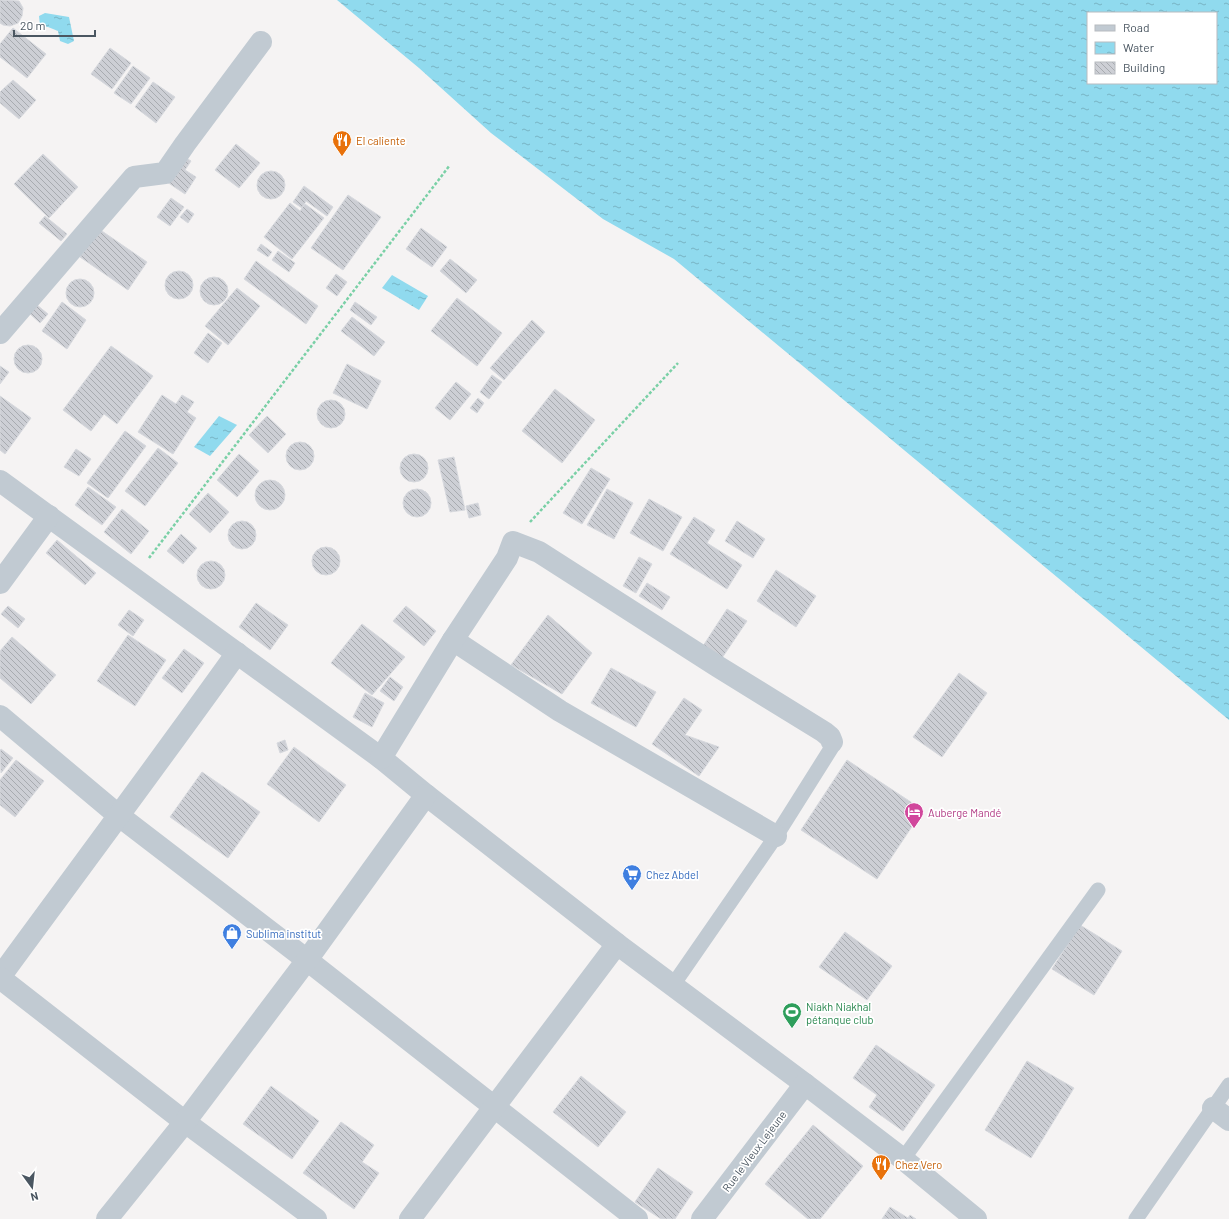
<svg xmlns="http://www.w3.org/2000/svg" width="1229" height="1219" viewBox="0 0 1229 1219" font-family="Barlow,sans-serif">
<defs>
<pattern id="water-ripples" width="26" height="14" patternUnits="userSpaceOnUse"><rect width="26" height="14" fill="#90daee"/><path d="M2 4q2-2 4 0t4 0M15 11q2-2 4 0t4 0" fill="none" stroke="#78b4c4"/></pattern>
<pattern id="building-back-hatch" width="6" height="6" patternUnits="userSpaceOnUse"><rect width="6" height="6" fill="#cdcfd5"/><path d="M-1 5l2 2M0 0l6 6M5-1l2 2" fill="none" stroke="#a8abb0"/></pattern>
</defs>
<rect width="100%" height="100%" fill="#f5f3f3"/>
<g fill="url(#water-ripples)" fill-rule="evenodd">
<path d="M337 0H1229V720L674 259 603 219 491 133 419 68ZM1088 13H1216V83H1088Z"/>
<path d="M45 13 69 17 74 41 68 44 60 41 58 31 48 27 40 26 39 16Z"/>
<path d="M392 275 428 296 419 310 382 288Z"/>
<path d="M219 416 237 425 210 456 194 447Z"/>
</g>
<g fill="url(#building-back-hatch)" stroke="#d7d9de">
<path d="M0 0 19 1 23 8 22 16 18 23 10 26 3 25 0 23Z"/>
<path d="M13 28 46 54 27 78 0 57V44Z"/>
<path d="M110 48 131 63 112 89 91 74Z"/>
<path d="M133 66 150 78 131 104 114 93Z"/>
<path d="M13 80 36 100 19 119 0 103V92Z"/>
<path d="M153 82 175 97 156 123 135 107Z"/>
<path d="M236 144 260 163 239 188 215 170Z"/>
<path d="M43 154 78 187 49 218 14 184Z"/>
<path d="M184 157 191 161 185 170 196 177 185 194 167 182Z"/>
<circle cx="271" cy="185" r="14"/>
<path d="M304 186 333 207 327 216 306 201 302 208 293 202Z"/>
<path d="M348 195 381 217 343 270 311 248Z"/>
<path d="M171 198 184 207 170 226 157 217Z"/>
<path d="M290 203 300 211 305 204 324 218 292 259 264 237Z"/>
<path d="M187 209 194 214 188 223 180 217Z"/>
<path d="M45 216 67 234 61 241 39 223Z"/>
<path d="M421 228 447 247 432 267 406 249Z"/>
<path d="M99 229 147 262 128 290 80 257Z"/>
<path d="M261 244 272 252 268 257 257 250Z"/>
<path d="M278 251 295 263 289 272 272 260Z"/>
<path d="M450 259 477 280 466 293 440 271Z"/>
<path d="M256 261 318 306 306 324 244 279Z"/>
<circle cx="179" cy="285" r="14"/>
<path d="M336 274 347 282 337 296 326 288Z"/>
<circle cx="214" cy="291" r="14"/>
<circle cx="80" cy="293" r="14"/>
<path d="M237 288 260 306 228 345 205 326Z"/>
<path d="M457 298 502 333 477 366 431 331Z"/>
<path d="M62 302 86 320 67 349 42 331Z"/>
<path d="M355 302 377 317 371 325 350 310Z"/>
<path d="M37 305 48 314 40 323 29 313Z"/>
<path d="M352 317 385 342 374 356 341 331Z"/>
<path d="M532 320 545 332 504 380 490 368Z"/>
<path d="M208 333 222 343 208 363 194 353Z"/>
<circle cx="28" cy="359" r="14"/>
<path d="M111 346 153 376 117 424 104 414 91 431 63 410Z"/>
<path d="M347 364 381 381 367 409 333 393Z"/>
<path d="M0 366 9 372 0 384Z"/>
<path d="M492 375 502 382 489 399 480 392Z"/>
<path d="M456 382 471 394 450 420 435 408Z"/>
<path d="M555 389 595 420 562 463 522 431Z"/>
<path d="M162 395 176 404 182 395 194 402 187 412 196 418 173 454 138 432Z"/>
<path d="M0 396 31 418 5 454 0 450Z"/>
<path d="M478 398 484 403 477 413 470 408Z"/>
<circle cx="331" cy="414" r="14"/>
<path d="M267 416 286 434 268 453 249 435Z"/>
<path d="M125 431 146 446 108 498 87 483Z"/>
<circle cx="300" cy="456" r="14"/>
<path d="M158 448 178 463 145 506 125 491Z"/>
<path d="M76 449 91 459 79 476 64 467Z"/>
<circle cx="414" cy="468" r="14"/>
<path d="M239 454 259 471 237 497 217 480Z"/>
<path d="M454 457 465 510 450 512 438 460Z"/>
<path d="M591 468 610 479 582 524 563 513Z"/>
<circle cx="270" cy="495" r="15"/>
<path d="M88 487 116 507 102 525 75 505Z"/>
<circle cx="417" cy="503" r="14"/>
<path d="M607 489 633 503 614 539 587 525Z"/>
<path d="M208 493 229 512 210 533 189 514Z"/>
<path d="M649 499 682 517 663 551 630 533Z"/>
<path d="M478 503 481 515 469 518 466 506Z"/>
<path d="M122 509 149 531 131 554 104 532Z"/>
<path d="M694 517 715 530 707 543 742 565 727 589 670 554Z"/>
<circle cx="242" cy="535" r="14"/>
<path d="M737 521 765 539 753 558 725 541Z"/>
<path d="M181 534 197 548 183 564 167 551Z"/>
<path d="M57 540 96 573 85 585 46 553Z"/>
<circle cx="326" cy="561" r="14"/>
<path d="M639 557 652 564 636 593 623 586Z"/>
<circle cx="211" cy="575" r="14"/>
<path d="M776 570 816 596 796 627 757 601Z"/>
<path d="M647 583 670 597 662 610 639 596Z"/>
<path d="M256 603 288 625 270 650 239 627Z"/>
<path d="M8 606 25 619 18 628 1 614Z"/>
<path d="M406 606 436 631 424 646 393 621Z"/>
<path d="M727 609 747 621 722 658 703 646Z"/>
<path d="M129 610 144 620 133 636 118 625Z"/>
<path d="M548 615 592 653 562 694 511 665Z"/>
<path d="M362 624 405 657 372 695 331 663Z"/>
<path d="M128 635 166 660 135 706 97 681Z"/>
<path d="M12 637 56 675 31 704 0 678V651Z"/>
<path d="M184 649 204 663 182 693 162 678Z"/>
<path d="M611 668 656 692 636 727 591 703Z"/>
<path d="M959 673 987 693 942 757 913 737Z"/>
<path d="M390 677 403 687 394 701 380 691Z"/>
<path d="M365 693 384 703 372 727 353 717Z"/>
<path d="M684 698 702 710 685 735 719 747 699 776 652 744Z"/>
<path d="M285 740 288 750 280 753 277 743Z"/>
<path d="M294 747 346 785 319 822 267 784Z"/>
<path d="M1 749 13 758 1 773 0 751Z"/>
<path d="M16 760 44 781 15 817 0 805V780Z"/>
<path d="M847 760 923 810 877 879 801 830Z"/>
<path d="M202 772 260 812 228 858 170 817Z"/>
<path d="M1080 925 1122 951 1094 995 1052 969Z"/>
<path d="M845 932 892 966 867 1000 819 967Z"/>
<path d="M876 1045 935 1085 903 1131 869 1107 877 1095 853 1078Z"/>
<path d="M1027 1061 1074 1088 1031 1158 985 1130Z"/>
<path d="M581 1076 626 1112 598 1147 553 1112Z"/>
<path d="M271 1086 319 1121 292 1159 243 1124Z"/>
<path d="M341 1122 374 1145 362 1162 379 1173 354 1209 303 1173Z"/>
<path d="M813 1125 863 1166 820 1219H808L765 1184Z"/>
<path d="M658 1168 693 1192 675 1219H661L635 1202Z"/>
<path d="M890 1207 908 1218 910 1215 916 1219H882Z"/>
</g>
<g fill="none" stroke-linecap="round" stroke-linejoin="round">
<g stroke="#7ad0a6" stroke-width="2.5" stroke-dasharray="3 2" stroke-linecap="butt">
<path d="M530 522 678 363"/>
<path d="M149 558 450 165"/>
</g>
<g stroke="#c1cad2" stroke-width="15">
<path d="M673 985 776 836 832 747V742"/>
<path d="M903 1159 1098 890"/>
<path d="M1136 1219 1229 1085"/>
</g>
<g stroke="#c1cad2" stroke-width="22">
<path d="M0 333 134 177 165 173 185 144 261 42"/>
<path d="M0 481 381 758 426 795 617 944 805 1084 903 1159 976 1219"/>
<path d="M0 583 49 516"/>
<path d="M453 640 560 711 776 836"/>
<path d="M0 716 118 815 307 960 637 1219"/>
<path d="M381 758 453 640 507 558 513 542 539 552 717 666 824 732 830 737 832 742"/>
<path d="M0 977C79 869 159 762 237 653"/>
<path d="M0 978 185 1122 316 1219"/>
<path d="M1213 1108 1229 1120"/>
<path d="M107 1219 185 1122 307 960 426 795"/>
<path d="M410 1219 617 944"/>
<path d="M702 1219 805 1084"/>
</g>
</g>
<defs>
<g id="restaurant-pin" transform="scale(1)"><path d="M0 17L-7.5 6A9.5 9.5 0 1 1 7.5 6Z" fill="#e8710a" stroke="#fff"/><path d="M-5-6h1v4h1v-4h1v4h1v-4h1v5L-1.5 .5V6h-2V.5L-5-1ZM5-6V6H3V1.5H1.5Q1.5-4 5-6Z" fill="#fff"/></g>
<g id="hotel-pin" transform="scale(1)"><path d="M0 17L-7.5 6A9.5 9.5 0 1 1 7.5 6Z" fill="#d1479c" stroke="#fff"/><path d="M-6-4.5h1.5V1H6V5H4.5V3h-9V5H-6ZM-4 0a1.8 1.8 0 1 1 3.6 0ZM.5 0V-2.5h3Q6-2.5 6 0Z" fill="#fff"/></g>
<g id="supermarket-pin" transform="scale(1)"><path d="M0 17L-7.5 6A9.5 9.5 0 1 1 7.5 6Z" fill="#3f7fe0" stroke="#fff"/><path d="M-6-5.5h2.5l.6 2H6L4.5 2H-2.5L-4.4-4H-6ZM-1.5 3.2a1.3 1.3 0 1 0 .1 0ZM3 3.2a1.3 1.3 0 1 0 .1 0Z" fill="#fff"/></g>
<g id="shop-pin" transform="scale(1)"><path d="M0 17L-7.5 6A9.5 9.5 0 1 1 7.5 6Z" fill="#3f7fe0" stroke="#fff"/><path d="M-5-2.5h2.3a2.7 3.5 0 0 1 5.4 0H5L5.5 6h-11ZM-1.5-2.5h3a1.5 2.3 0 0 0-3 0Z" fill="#fff"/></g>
<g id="stadium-pin" transform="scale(1)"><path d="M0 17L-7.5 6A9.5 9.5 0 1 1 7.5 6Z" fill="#2e9e5b" stroke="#fff"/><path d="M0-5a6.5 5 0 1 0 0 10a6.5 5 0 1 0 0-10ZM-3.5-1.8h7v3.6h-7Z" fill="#fff"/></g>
</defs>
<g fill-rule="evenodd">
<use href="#restaurant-pin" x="342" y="140"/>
<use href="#hotel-pin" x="914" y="812"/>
<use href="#supermarket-pin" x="632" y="874"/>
<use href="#shop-pin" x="232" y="933"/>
<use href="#stadium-pin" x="792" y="1012"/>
<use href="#restaurant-pin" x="881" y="1164"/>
</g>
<g text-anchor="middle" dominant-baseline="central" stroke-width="3.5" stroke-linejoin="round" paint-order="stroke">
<g font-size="11" fill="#c56008" stroke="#fff" text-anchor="start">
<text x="356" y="140">El caliente</text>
<text x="895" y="1164">Chez Vero</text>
</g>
<g font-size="11" fill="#b23c85" stroke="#fff" text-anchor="start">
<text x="928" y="812">Auberge Mandé</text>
</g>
<g font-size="11" fill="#366cbe" stroke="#fff" text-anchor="start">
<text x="646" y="874">Chez Abdel</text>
<text x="246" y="933">Sublima institut</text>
</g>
<g font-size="11" fill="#27864d" stroke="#fff" text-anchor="start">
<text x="806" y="1006">Niakh Niakhal<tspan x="806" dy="13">pétanque club</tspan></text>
</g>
<g font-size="11" fill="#4a5661" stroke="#fff">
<text transform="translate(754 1151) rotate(-53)">Rue le Vieux Lejeune</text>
</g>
</g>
<rect x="1087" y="12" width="130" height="72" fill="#ffffff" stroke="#b7bbc0"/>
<rect x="1095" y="25" width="20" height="6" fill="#c1cad2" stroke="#b7bbc0"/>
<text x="1123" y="32" font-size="12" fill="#4a5661">Road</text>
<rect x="1095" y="42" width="20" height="12" fill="url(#water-ripples)" stroke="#b7bbc0"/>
<text x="1123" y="52" font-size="12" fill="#4a5661">Water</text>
<rect x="1095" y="62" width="20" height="12" fill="url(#building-back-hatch)" stroke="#b7bbc0"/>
<text x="1123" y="72" font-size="12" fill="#4a5661">Building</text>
<g transform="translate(32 1187) rotate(165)" stroke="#ffffff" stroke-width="3" paint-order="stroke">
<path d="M0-3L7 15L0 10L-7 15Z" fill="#4a5661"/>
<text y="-6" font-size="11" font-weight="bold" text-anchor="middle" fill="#4a5661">N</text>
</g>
<path d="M14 30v6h81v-6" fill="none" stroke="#4a5661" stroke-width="2"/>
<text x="20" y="30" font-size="12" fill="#4a5661" stroke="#ffffff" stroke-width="3" paint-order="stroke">20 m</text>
</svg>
